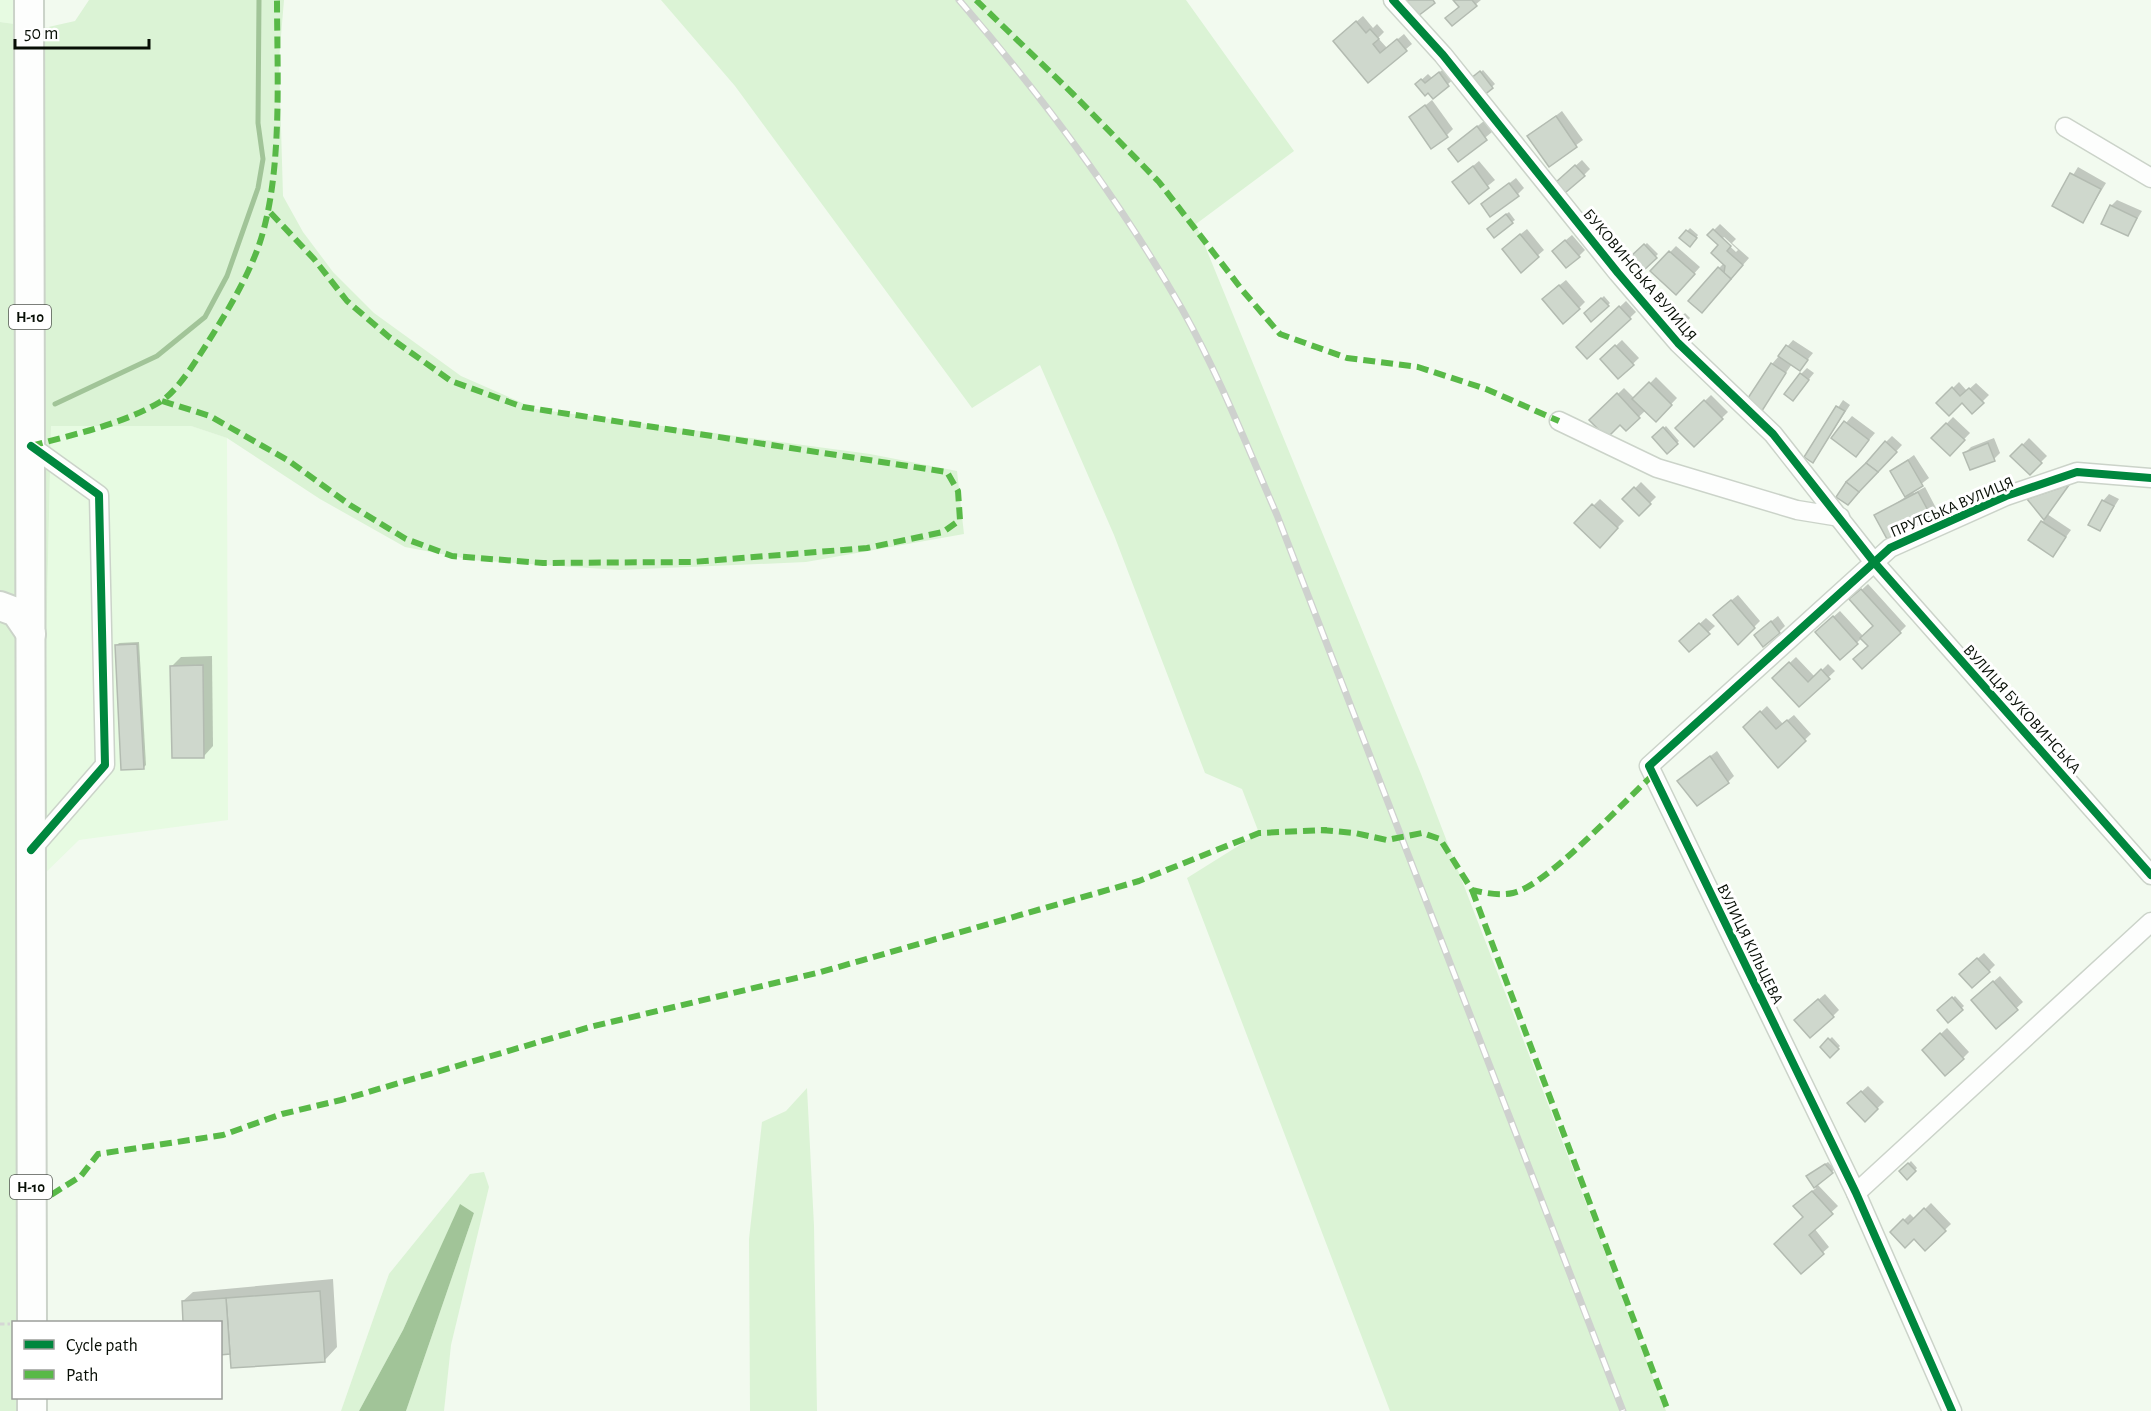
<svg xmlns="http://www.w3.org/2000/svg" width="2151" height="1411" viewBox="0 0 2151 1411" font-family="'Alegreya Sans',sans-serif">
<rect width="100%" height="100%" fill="#f2faef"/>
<g fill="#e7fbe2">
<path d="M0 0H44V28L0 22Z"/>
<path d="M51 426H191L227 438 228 820 79 840 41 877Z"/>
</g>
<g fill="#dbf3d5">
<path d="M89 0H284L279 60 283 196 303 232 333 272 374 313 461 376 536 409 870 454 957 471 964 534 806 562 619 570 473 560 405 547 320 499 227 438 191 426H51L41 877 43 1322H14V1398H40V1411H0V22L44 28 75 21Z"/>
<path d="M661 0H1186L1294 151 1196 224 1421 774 1666 1411H1390L1187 878 1259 833 1242 789 1205 773 1114 535 1040 365 972 408 735 86Z"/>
<path d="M807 1088 814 1226 817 1411H750L749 1239 762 1122 786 1111Z"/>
<path d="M484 1172 489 1187 451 1345 444 1411H406L474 1213 460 1205 403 1330 359 1411H341L389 1274 470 1174Z"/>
</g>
<path fill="#a1c498" d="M460 1204 474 1213 406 1411H359L403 1330Z"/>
<g fill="#0003" fill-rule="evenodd">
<path d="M1455 0H1481L1452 24 1460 6Z"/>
<path d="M1363 16 1373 28 1377 24 1384 32 1378 38 1387 48 1404 34 1412 44 1368 81 1341 35Z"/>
<path d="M1446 67 1455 78 1433 97 1417 84 1428 74 1432 78Z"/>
<path d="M1483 70 1495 84 1484 94 1472 80Z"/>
<path d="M1432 100 1453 129 1447 135 1411 117Z"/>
<path d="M1562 111 1583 140 1549 165 1529 136Z"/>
<path d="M1484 121 1492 132 1458 160 1456 143Z"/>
<path d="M1582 160 1590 169 1584 175 1564 176Z"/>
<path d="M1479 161 1495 180 1469 201 1454 182Z"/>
<path d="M2078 167 2106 183 2083 221 2054 206Z"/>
<path d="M1516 178 1524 188 1518 194 1483 204Z"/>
<path d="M2117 200 2142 211 2128 234 2111 206Z"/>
<path d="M1509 212 1515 220 1512 222 1491 226Z"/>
<path d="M1720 224 1736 239 1732 243 1749 258 1708 305 1719 268 1724 263 1720 245 1709 235ZM1724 237 1738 250 1736 252 1722 239Z"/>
<path d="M1690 228 1698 235 1693 242 1681 238Z"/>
<path d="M1527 229 1544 250 1521 270 1510 243Z"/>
<path d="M1572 235 1585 250 1579 256 1560 245Z"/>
<path d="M1647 243 1658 254 1643 269 1632 257Z"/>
<path d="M1676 246 1700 267 1682 287 1652 271Z"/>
<path d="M1566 280 1585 302 1579 308 1550 293Z"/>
<path d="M1604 296 1610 303 1592 320 1586 313Z"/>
<path d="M1626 301 1636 312 1588 357 1578 347Z"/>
<path d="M1685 313 1690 318 1676 333 1671 328Z"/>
<path d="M1622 340 1639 358 1619 377 1602 359Z"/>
<path d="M1793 340 1813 353 1800 369 1792 364 1759 412 1772 364Z"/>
<path d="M1807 368 1814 373 1793 399 1801 374Z"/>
<path d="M1656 377 1677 398 1656 420 1646 410 1626 429 1620 423 1591 420 1624 388 1635 399Z"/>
<path d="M1959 382 1967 391 1976 383 1989 395 1972 412 1963 401 1938 403Z"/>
<path d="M1711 395 1728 412 1694 445 1677 428Z"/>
<path d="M1843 400 1850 405 1813 461 1806 457Z"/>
<path d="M1852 416 1875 433 1856 455 1833 438Z"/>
<path d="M1953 417 1970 433 1950 454 1933 438Z"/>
<path d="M1666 426 1679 441 1667 452 1654 437Z"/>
<path d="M1892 436 1902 445 1854 497 1886 442Z"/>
<path d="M1994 438 2000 453 1994 459 1965 453 1971 447Z"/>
<path d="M2029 438 2047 456 2030 473 2012 456Z"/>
<path d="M1914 455 1929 478 1912 491 1914 493 1925 487 1936 508 1930 514 1876 516 1907 496 1892 471Z"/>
<path d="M2072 481 2047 514 2071 530 2053 555 2030 540 2045 519 2029 499 2035 493Z"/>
<path d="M1641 482 1656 497 1639 514 1625 499Z"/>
<path d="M2109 494 2119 499 2100 530 2103 501Z"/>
<path d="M1600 499 1624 521 1600 546 1576 523Z"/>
<path d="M1868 584 1906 626 1900 632 1869 646 1862 638 1840 658 1823 626 1840 611 1863 636 1874 626 1852 599Z"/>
<path d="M1738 595 1760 621 1738 643 1721 609Z"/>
<path d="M1778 616 1785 626 1779 632 1762 629Z"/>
<path d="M1706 618 1715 626 1689 650 1681 641Z"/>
<path d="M139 642 146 765 143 768 116 646 119 643Z"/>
<path d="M212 656 213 746 204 756 172 666 181 657Z"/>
<path d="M1796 657 1815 677 1828 664 1835 671 1799 705 1774 678Z"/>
<path d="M1767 706 1783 724 1794 715 1811 734 1778 765 1745 727Z"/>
<path d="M1717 751 1734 776 1728 782 1686 775Z"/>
<path d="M1984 953 1995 965 1989 971 1967 968Z"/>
<path d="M2000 976 2023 1002 1996 1027 1979 994Z"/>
<path d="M1825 994 1839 1010 1833 1016 1802 1014Z"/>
<path d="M1955 996 1964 1006 1948 1021 1939 1011Z"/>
<path d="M1947 1028 1969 1052 1963 1058 1930 1044Z"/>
<path d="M1832 1037 1840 1046 1830 1056 1822 1047Z"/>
<path d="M1868 1086 1884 1102 1865 1120 1849 1103Z"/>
<path d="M1911 1161 1917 1168 1907 1178 1901 1172Z"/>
<path d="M1828 1162 1835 1169 1817 1184 1838 1206 1814 1228 1829 1247 1801 1272 1805 1217 1801 1200 1816 1188 1808 1176Z"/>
<path d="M1931 1203 1951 1224 1925 1249 1914 1237 1892 1232 1910 1214 1915 1219Z"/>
<path d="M333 1279 337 1347 324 1361 220 1322H185L183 1301 193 1292Z"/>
</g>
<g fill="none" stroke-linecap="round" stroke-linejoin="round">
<path stroke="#a1c498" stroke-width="5" d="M55 404 157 356 205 317 227 276 258 188 263 159 258 123 259 0"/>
</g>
<g fill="#cfd8cd" stroke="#b3bbb1" stroke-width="1.5">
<path d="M1406 0H1433L1435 3 1418 16Z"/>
<path d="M1453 0H1472L1477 6 1452 26 1445 18 1459 7Z"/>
<path d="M1356 21 1366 33 1370 29 1379 39 1373 44 1380 53 1397 39 1407 51 1368 83 1333 41Z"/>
<path d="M1480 71 1493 88 1483 96 1470 79Z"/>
<path d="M1439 72 1449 86 1433 99 1428 93 1425 96 1415 84 1421 79 1425 83Z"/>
<path d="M1425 105 1448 137 1431 149 1409 117Z"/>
<path d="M1556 116 1577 147 1549 167 1527 136Z"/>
<path d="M1477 126 1487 140 1458 162 1448 149Z"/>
<path d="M1575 165 1585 176 1565 193 1556 182Z"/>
<path d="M1473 166 1489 188 1469 204 1452 182Z"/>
<path d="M2070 173 2101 189 2083 223 2052 206Z"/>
<path d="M1509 183 1519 196 1490 217 1481 204Z"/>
<path d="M2110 205 2137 218 2128 236 2101 224Z"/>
<path d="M1506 214 1513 223 1494 238 1487 229Z"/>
<path d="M1713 229 1731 246 1727 251 1743 265 1731 279 1724 273 1725 266 1711 253 1718 245 1707 235Z"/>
<path d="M1686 230 1697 238 1690 247 1679 238Z"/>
<path d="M1520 234 1539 257 1521 273 1502 249Z"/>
<path d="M1565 240 1580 257 1566 268 1552 251Z"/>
<path d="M1644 244 1657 258 1643 271 1630 257Z"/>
<path d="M1669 251 1695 274 1676 295 1650 271Z"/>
<path d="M1718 267 1731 279 1702 313 1688 301Z"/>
<path d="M1559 285 1580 309 1563 324 1542 299Z"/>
<path d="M1601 298 1609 306 1591 322 1584 313Z"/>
<path d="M1619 306 1631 319 1587 359 1576 347Z"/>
<path d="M1681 315 1689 322 1676 335 1669 328Z"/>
<path d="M1615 345 1634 365 1618 379 1600 359Z"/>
<path d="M1786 345 1808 360 1800 371 1778 356Z"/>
<path d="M1771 363 1786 373 1760 414 1744 404Z"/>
<path d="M1800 373 1809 380 1793 401 1784 394Z"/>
<path d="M1649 382 1672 405 1656 422 1632 399Z"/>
<path d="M1952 387 1960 396 1969 388 1984 403 1972 414 1962 403 1949 416 1936 403Z"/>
<path d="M1617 393 1640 418 1626 431 1620 425 1607 438 1589 420Z"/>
<path d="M1704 400 1723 419 1694 447 1675 428Z"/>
<path d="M1836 406 1845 411 1813 463 1804 457Z"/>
<path d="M1844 421 1869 440 1856 457 1831 438Z"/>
<path d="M1946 423 1965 440 1950 456 1931 438Z"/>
<path d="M1663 427 1678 444 1667 454 1652 437Z"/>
<path d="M1885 441 1897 452 1878 472 1866 463Z"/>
<path d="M1988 443 1995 461 1970 470 1963 453Z"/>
<path d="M2022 444 2042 463 2030 475 2010 456Z"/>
<path d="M1908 460 1923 486 1905 497 1890 471Z"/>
<path d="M1866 463 1878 472 1859 492 1846 482Z"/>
<path d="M1846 482 1859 492 1848 505 1836 497Z"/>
<path d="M2069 485 2044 520 2027 499Z"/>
<path d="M1634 487 1651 504 1639 516 1622 499Z"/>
<path d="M1918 492 1931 516 1887 539 1874 515Z"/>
<path d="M2102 500 2114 506 2100 531 2088 525Z"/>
<path d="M1592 504 1618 528 1600 548 1574 523Z"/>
<path d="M2041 521 2066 537 2053 557 2028 540Z"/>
<path d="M1861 589 1901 633 1862 669 1853 659 1868 646 1860 638 1873 626 1849 599Z"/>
<path d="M1731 600 1755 628 1738 645 1713 615Z"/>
<path d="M1833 616 1858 644 1840 660 1815 632Z"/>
<path d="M1771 621 1780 633 1763 647 1754 635Z"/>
<path d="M1699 623 1710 634 1689 652 1679 641Z"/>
<path d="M137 644 144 769 121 770 115 645Z"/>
<path d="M1789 662 1808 682 1821 669 1830 679 1799 707 1772 678Z"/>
<path d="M203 665 204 758H172L170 666Z"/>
<path d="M1760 711 1776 729 1787 720 1806 741 1778 768 1743 727Z"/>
<path d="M1710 756 1729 783 1697 806 1677 781Z"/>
<path d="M1977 958 1990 972 1972 988 1959 974Z"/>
<path d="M1993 981 2018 1010 1996 1029 1971 1000Z"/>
<path d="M1952 997 1963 1010 1948 1023 1937 1010Z"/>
<path d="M1818 999 1834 1017 1810 1038 1794 1020Z"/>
<path d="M1940 1033 1964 1059 1945 1076 1922 1050Z"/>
<path d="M1828 1038 1839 1049 1830 1058 1820 1047Z"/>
<path d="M1861 1091 1878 1109 1865 1122 1847 1103Z"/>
<path d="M1908 1163 1916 1171 1907 1180 1899 1171Z"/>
<path d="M1825 1164 1833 1173 1814 1188 1806 1176Z"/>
<path d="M1812 1191 1833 1214 1809 1235 1824 1254 1801 1274 1774 1244 1803 1217 1793 1206Z"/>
<path d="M1924 1208 1946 1231 1925 1251 1914 1239 1905 1248 1890 1232 1903 1219 1908 1224Z"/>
<path d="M320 1291 325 1362 231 1368 226 1298Z"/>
<path d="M226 1298 230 1354 220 1355V1322H183L182 1301Z"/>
</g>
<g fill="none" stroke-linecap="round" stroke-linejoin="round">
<g stroke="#cbd3c9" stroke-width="21">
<g id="minor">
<path d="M1393 0 1443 55 1618 273 1678 343 1773 434 1873 561 2151 875"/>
<path d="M2065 127 2151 178"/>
<path d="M1559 421 1657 468 1797 510 1840 517"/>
<path d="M31 446 99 495 105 765 31 850"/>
<path d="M1856 1193 2151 922"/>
<path d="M1952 1411 1856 1193 1649 766 1890 548 2006 496 2077 472 2151 478"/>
</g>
</g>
<g stroke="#cbd3c9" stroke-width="32">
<g id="primary">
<path d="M29 0 32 1322"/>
<path d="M0 606 16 612 31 634"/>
<path d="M32 1398V1411"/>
</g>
</g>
<path stroke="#d5d7d5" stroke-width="3" stroke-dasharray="4.5 3" stroke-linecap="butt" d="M0 1324H10"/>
<use href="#minor" stroke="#fdfefd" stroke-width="18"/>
<use href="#primary" stroke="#fdfefd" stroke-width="28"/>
<g stroke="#ced1ce" stroke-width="7">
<path id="rail" d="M959 0C1042 96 1119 199 1182 309 1219 375 1247 446 1277 515L1623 1411"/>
</g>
<use href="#rail" stroke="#fff" stroke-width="4.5" stroke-dasharray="14" stroke-linecap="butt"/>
<g stroke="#58b947" stroke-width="6" stroke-dasharray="12 6" stroke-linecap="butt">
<path d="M976 0 1074 95 1159 182 1243 291 1280 334 1347 358 1418 367 1486 389 1559 421"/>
<path d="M162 401 210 416 289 461 350 505 406 539 452 556 543 563 692 562 867 548 943 532 960 520 958 491 947 472 523 407 451 381 389 337 347 301 314 259 267 209"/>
<path d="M31 446C74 434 121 425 160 402 178 391 197 359 208 342 225 315 242 287 254 258 284 188 277 76 277 0"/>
<path d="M1321 830 1355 833 1387 840 1422 833 1440 839 1472 890C1485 893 1500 896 1513 893 1548 885 1623 802 1653 775"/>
<path d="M1472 890 1668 1411"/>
<path d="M51 1195 81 1176 98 1154 223 1135 282 1114 341 1100 590 1027 821 972 1139 881 1259 833 1327 830"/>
</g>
<g stroke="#fff" stroke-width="11">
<g id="cycleway">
<path d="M1393 0 1443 55 1618 273 1678 343 1773 434 1873 561 2151 875"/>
<path d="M31 446 99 495 105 765 31 850"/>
<path d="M1952 1411 1856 1193 1649 766 1890 548 2006 496 2077 472 2151 478"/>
</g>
</g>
<use href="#cycleway" stroke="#00873e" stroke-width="8"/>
</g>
<g text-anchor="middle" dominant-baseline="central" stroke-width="6" stroke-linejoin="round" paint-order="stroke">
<g fill="#fff" stroke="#515650" stroke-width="1.5">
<rect x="9" y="305" width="42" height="24" rx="4.5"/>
<rect x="10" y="1175" width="42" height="24" rx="4.5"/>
</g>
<g font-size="15" font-weight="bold" fill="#070e05">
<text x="30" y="317">Н-10</text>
<text x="31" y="1187">Н-10</text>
</g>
<g font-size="16" fill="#070e05" stroke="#fff">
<text transform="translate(1640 275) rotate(50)">БУКОВИНСЬКА ВУЛИЦЯ</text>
<text transform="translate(1952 507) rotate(-23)">ПРУТСЬКА ВУЛИЦЯ</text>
<text transform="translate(2022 709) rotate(48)">ВУЛИЦЯ БУКОВИНСЬКА</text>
<text transform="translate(1750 944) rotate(64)">ВУЛИЦЯ КІЛЬЦЕВА</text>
</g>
</g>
<rect x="12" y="1321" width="210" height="78" fill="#ffffff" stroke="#9c9f9b" stroke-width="1.5"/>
<rect x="24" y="1340" width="30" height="9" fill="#00873e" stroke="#9c9f9b" stroke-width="1.5"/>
<text x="66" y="1351" font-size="18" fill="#070e05">Cycle path</text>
<rect x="24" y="1370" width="30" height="9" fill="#58b947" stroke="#9c9f9b" stroke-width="1.5"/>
<text x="66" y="1381" font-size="18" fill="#070e05">Path</text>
<path d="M15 39v9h134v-9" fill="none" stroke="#070e05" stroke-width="3"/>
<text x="24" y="39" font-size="18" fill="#070e05" stroke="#ffffff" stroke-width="4.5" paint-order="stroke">50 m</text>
</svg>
